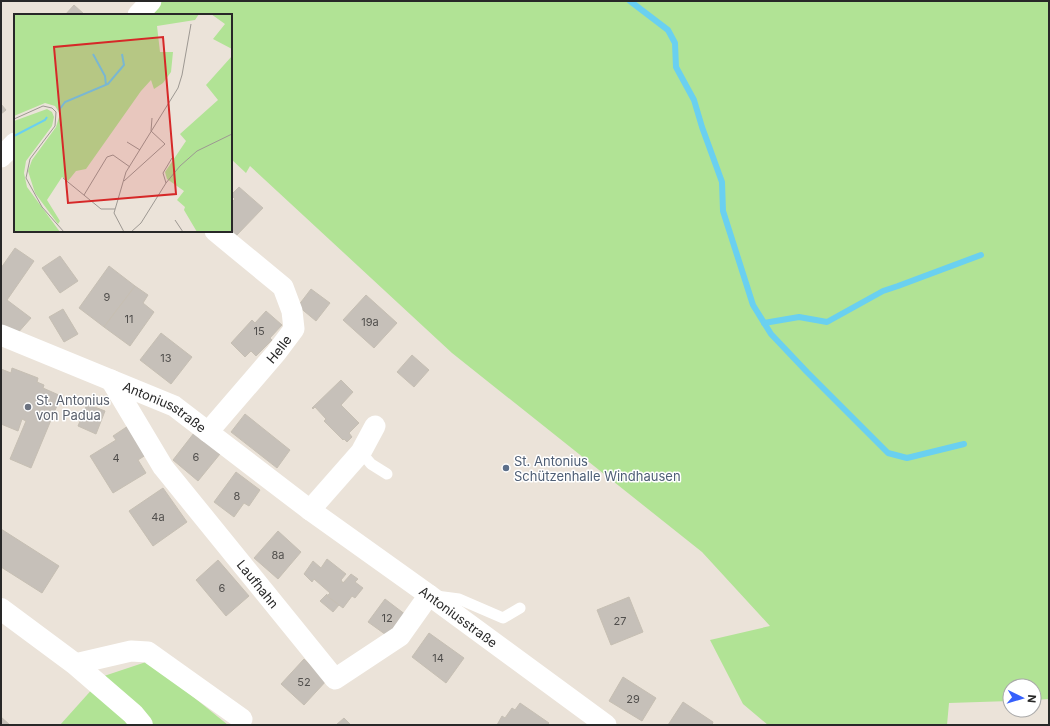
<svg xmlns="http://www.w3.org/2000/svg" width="1050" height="726" viewBox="0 0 1050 726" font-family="Inter,sans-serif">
<rect width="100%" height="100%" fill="#ebe3d9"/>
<g fill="#b1e395">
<path d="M162 1H1049V699L1034 700V686H1010V701L949 703 947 725H768L743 704 710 640 770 626 702 552 452 353 250 166 246 173 231 159V15H152L150 13Z"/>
<path d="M149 661 228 725H60L104 676Z"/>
</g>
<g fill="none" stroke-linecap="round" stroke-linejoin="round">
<g stroke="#6ad0f0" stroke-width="6">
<path d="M630 1 668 30 675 43 676 67 694 100 702 127 722 182 723 211 753 305 771 334 807 372 888 453 907 458 964 444"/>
<path d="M764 323 799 317 827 322 883 291 898 286 981 255"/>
</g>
</g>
<g fill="#c6c0b9" stroke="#c6bfb3">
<path d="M74 5 85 15H65Z"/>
<path d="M1 104 6 110 1 114Z"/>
<path d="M239 187 263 208 235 237 231 231V203L235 199 231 195Z"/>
<path d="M15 248 34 261 7 300 31 318 16 335 1 325V268Z"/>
<path d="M60 256 78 281 60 293 42 268Z"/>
<path d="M109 266 135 286 104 327 79 308Z"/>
<path d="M135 286 148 295 143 303 154 312 130 346 104 327Z"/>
<path d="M311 289 330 303 316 321 298 306Z"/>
<path d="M366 295 397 323 374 348 343 320Z"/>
<path d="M63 309 78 334 64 342 49 317Z"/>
<path d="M266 311 282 325 270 338 272 340 256 356 251 351 245 357 231 343 252 320 255 323Z"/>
<path d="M161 333 192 357 171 384 140 360Z"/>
<path d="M412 355 429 370 414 387 397 372Z"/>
<path d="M12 368 38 378 37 382 44 385 43 388 61 396 31 468 10 459 26 421 22 419 18 431 1 424V369L11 373Z"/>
<path d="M341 380 353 392 341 405 359 423 349 433 352 437 347 442 344 439 343 440 324 421 326 419 315 407 313 409 312 408Z"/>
<path d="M87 404 105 411 96 434 78 426Z"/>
<path d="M245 414 290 450 277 468 231 432Z"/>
<path d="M134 422 152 451 138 460 146 473 113 493 90 456 116 440 113 436Z"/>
<path d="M194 433 220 454 198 481 173 460Z"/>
<path d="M236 472 260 490 249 506 244 503 234 517 214 502Z"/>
<path d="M163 488 187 522 153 546 129 511Z"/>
<path d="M1 529 59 566 42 593 1 567Z"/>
<path d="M278 531 301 552 278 579 254 558Z"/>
<path d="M327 559 346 574 341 580 343 583 351 574 358 579 355 582 363 588 355 598 352 596 343 608 327 596 330 593 314 579 312 582 304 574 313 561 321 568Z"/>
<path d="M218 560 249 596 226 616 196 580Z"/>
<path d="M327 594V596L339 605 333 612 320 601Z"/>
<path d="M629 597 643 632 611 645 597 610Z"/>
<path d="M385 599 406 615 389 637 368 622Z"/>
<path d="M429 633 464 658 446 683 412 657Z"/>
<path d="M304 659 327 680 304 705 281 684Z"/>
<path d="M623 677 656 698 642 721 609 701Z"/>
<path d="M683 702 713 722 712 725H668Z"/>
<path d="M520 703 549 723 547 725H497L502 716 505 718 512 708 515 710Z"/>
<path d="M1 717 10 725H1Z"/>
<path d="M344 718 351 725H336Z"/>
</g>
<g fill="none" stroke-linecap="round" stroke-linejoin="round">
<g stroke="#fff" stroke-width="11">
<path d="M361 452 371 464 387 474"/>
<path d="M436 596 459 599 503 618 520 608"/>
</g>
<g stroke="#fff" stroke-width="21">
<path d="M138 15 151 1"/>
<path d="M1 157 15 143"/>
<path id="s1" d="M1 335 174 406 310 510 429 595 606 725"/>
<path id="s2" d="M111 380 163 467 335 679 400 636 429 595"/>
<path id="s3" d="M208 432 276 353 294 329 292 311 283 287 215 231"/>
<path d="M310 510 361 452 375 426"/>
<path d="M75 664 131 651 148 652 242 719"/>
</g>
<path stroke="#fff" stroke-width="22" d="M1 609 75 664 133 714 142 725"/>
</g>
<circle fill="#6b7280" stroke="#fff" stroke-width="1.5" cx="28" cy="407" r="4"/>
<circle fill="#5c6f8a" stroke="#fff" stroke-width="1.5" cx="506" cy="468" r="4"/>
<g text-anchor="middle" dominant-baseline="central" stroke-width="3" stroke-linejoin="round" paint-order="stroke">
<g font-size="11" fill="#504e4c">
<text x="107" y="297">9</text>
<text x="129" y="319">11</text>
<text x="370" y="322">19a</text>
<text x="259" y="331">15</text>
<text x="166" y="358">13</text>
<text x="196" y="457">6</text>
<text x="116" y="458">4</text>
<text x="237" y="496">8</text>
<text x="158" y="517">4a</text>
<text x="278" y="555">8a</text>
<text x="222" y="588">6</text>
<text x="387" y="618">12</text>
<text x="620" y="621">27</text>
<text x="438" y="658">14</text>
<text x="304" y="682">52</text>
<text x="633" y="699">29</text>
</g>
<g font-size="13" fill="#282828" stroke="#fff">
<text stroke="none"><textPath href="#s3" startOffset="109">Helle</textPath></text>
<text stroke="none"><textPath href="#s1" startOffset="179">Antoniusstraße</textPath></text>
<text stroke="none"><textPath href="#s2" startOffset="252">Laufhahn</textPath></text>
<text stroke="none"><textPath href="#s1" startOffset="541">Antoniusstraße</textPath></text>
</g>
<g font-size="13" fill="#5b616d" stroke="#fff" text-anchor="start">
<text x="36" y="400">St. Antonius<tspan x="36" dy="15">von Padua</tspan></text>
</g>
<g font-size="13" fill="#4e5e75" stroke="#fff" text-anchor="start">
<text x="514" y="461">St. Antonius<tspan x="514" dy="15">Schützenhalle Windhausen</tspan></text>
</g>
</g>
<g transform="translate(14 14)">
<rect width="218" height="218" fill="#ebe3d9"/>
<path d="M0 0H185L181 6 143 12 146 38H159L157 58 149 69 140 75 137 66 127 77 72 155 62 157 54 167 48 163 33 186 46 207 44 210 21 179 14 157 18 146 42 113 46 100 41 92 31 89 0 102ZM197 0H218V35L199 25 211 10ZM218 42V218H183L170 196 171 193 163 186 170 177 153 165 151 158 172 127 166 120 204 86 192 71ZM33 95 38 98 40 103 38 112 12 147 10 159 13 173 46 218H0V107Z" fill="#b1e395"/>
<path fill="none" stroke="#6ad0f0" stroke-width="2" d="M79 40 91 62 92 71M45 96 51 88 94 70 110 51 108 40M0 122 31 106 33 103"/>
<path fill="none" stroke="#9d9892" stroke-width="1" d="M0 105 29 92 38 94 42 98 41 112 16 145 12 164 28 193 50 218M113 128 126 136M49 164 87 195H101M110 167 151 130 137 117 138 104M152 169 149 159 158 144M70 181 93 143 99 141 116 153M161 206 169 218M110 218 100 199 112 158 164 74 168 61 177 10M117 218 127 209 152 169 166 152 183 137 218 120"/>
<path fill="#d62828" fill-opacity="0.15" stroke="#d62828" stroke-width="2" d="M149 23 162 180 54 189 40 33Z"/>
<rect width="218" height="218" fill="none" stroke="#282828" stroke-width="2"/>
</g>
<rect width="1050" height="726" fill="none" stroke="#282828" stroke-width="4"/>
<g transform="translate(1022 698) rotate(95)"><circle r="19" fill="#ffffff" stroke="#a9a9a9"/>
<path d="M0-3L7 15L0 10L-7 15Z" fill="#3660fc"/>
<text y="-6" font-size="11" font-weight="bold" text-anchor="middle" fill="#282828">N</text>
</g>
</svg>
